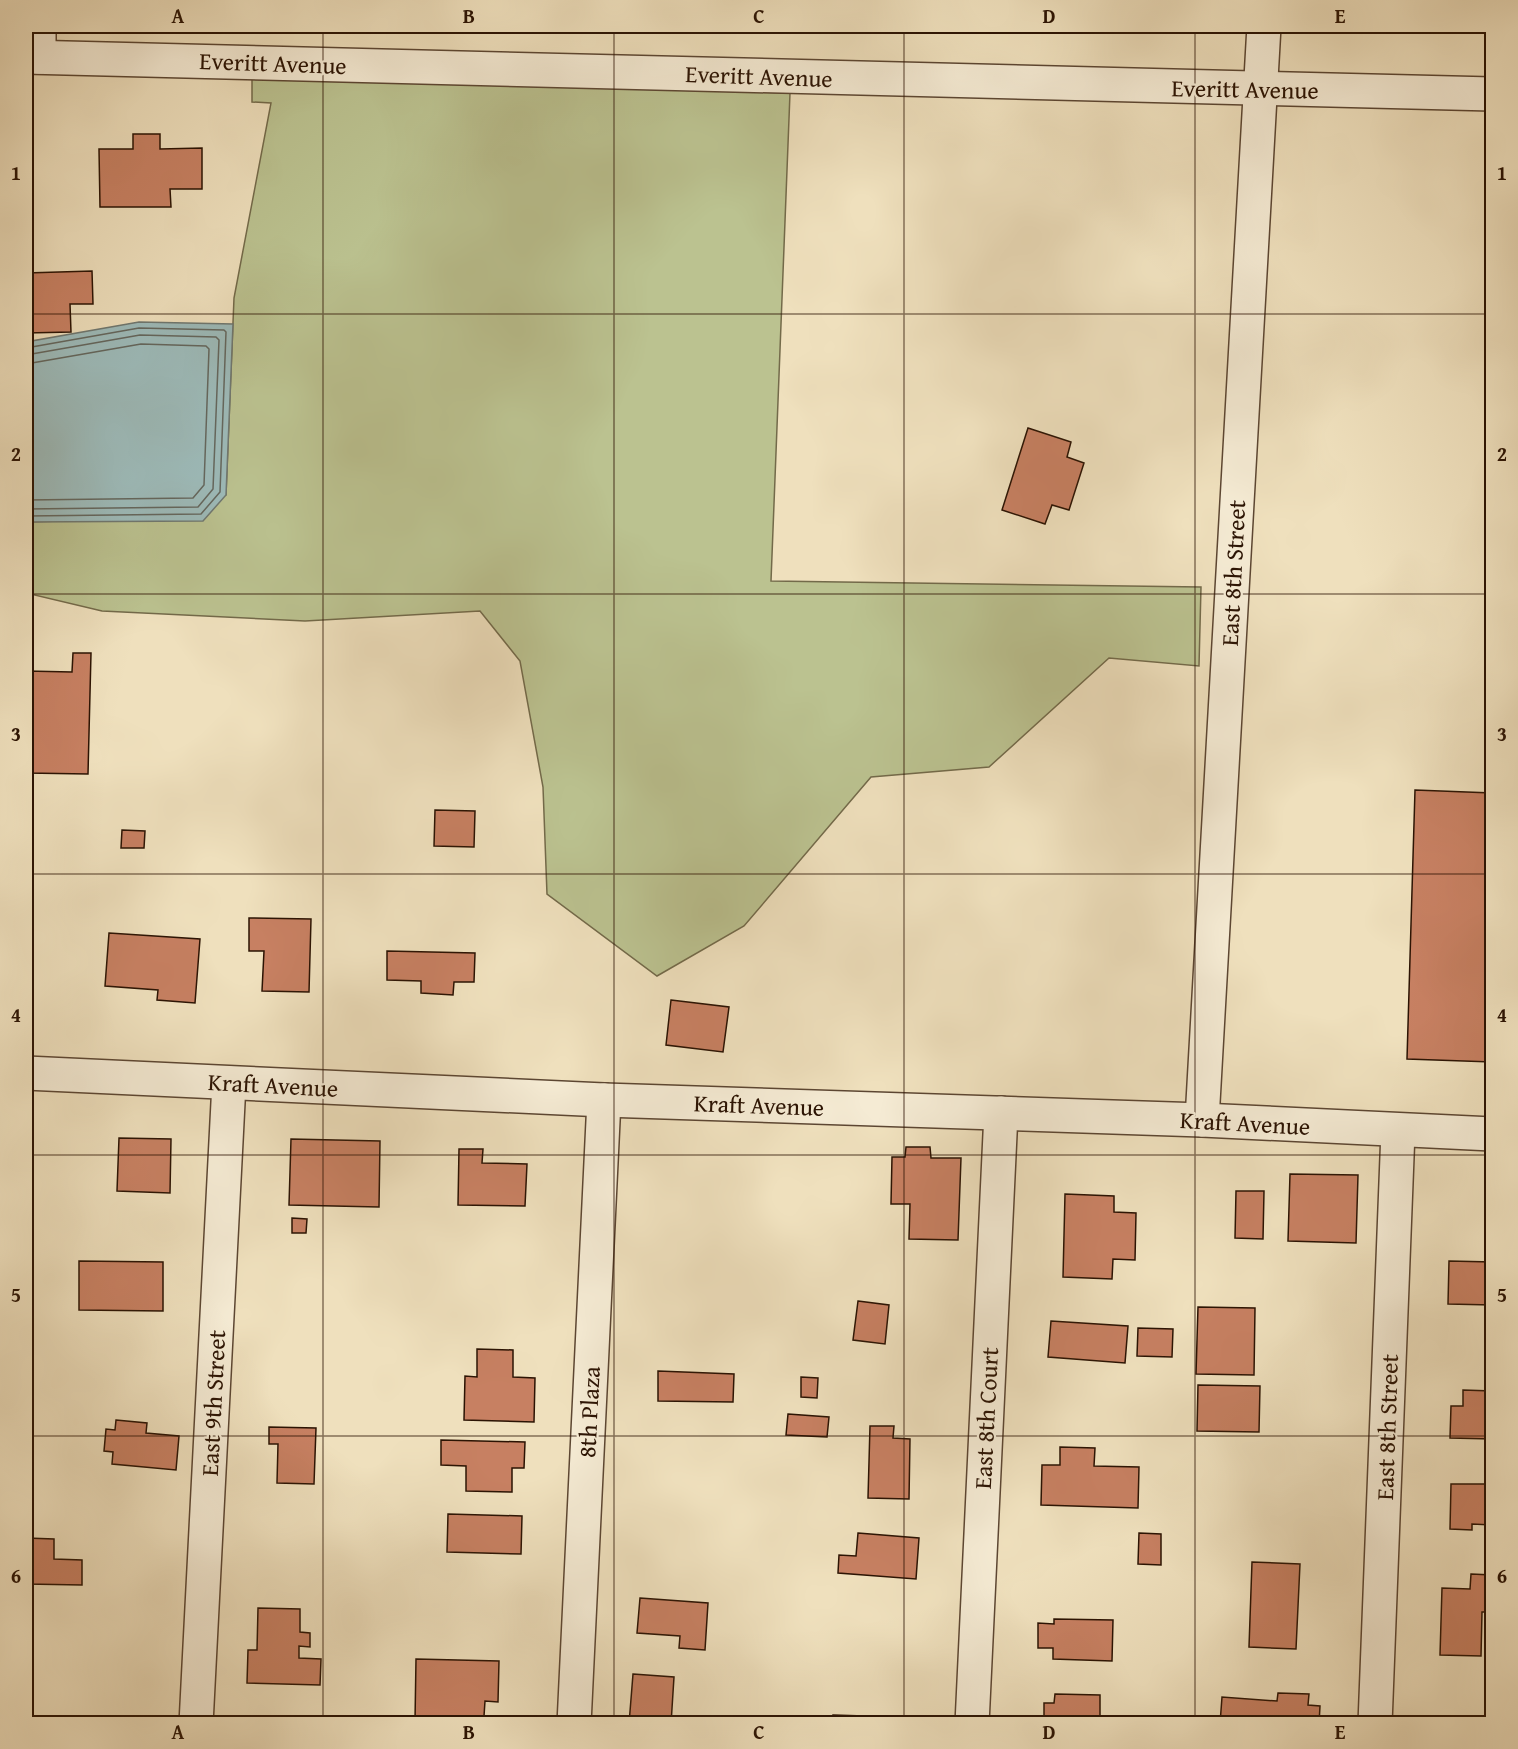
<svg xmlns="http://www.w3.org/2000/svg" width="1518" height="1749" viewBox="0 0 1518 1749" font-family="'Gentium Book Plus',serif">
<rect width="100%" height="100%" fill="#efe0bd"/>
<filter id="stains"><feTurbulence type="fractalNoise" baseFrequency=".00333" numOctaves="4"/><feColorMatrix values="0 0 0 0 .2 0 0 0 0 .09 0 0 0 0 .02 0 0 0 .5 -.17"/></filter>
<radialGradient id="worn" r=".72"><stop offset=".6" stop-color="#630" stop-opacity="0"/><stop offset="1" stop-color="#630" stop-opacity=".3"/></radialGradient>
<path fill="#bbc290" stroke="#736a4a" stroke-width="1.5" d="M252 79 790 93 771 581 1201 587 1199 666 1109 658 989 767 871 777 744 926 657 976 547 894 543 787 520 661 480 611 305 621 102 611 26 593V522L97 520 226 495 234 298 271 103 252 102Z"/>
<path fill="#9dbbba" stroke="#6f7871" stroke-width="1.5" d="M139 322 233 324 226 495 203 521 26 522V342Z"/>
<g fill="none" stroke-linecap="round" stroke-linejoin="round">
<g stroke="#64675e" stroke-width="1.5">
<path d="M26 348 139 328 224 330 226 332 220 492 201 514 26 516"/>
<path d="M26 355 140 335 216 337 219 340 213 489 198 507 26 509"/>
<path d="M26 364 141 344 206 346 209 349 204 485 193 498 26 500"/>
</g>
</g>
<g fill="#c78062" stroke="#2b1303" stroke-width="1.5">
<path d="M133 134H160V149L202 148V189H170L171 207H100L99 149H133Z"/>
<path d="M92 271 93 304H70L71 332 26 333V273Z"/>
<path d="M1028 428 1071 442 1067 457 1084 463 1069 510 1052 505 1045 524 1002 510Z"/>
<path d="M73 653H91L88 774 26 773V671L72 672Z"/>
<path d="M1415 790 1492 793V1062L1407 1059Z"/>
<path d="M435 810 475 811 474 847 434 846Z"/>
<path d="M122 830 145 831 144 848H121Z"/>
<path d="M249 918 311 919 309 992 262 991 264 951H249Z"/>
<path d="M109 933 200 939 195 1003 157 1000 158 990 105 986Z"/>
<path d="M387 951 475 953 474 982H454L453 995 421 993V981L387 980Z"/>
<path d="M671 1000 729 1007 723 1052 666 1045Z"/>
<path d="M119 1138 171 1139 170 1193 117 1191Z"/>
<path d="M291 1139 380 1141 379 1207 289 1205Z"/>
<path d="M906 1147H930L931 1158H961L958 1240 909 1239 910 1204H891L892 1157H905Z"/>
<path d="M459 1149H483L482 1163 527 1164 525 1206 458 1205Z"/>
<path d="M1290 1174 1358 1175 1356 1243 1288 1241Z"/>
<path d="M1236 1191H1264L1263 1239 1235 1238Z"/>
<path d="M1065 1194 1114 1196V1212L1136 1213 1135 1260 1113 1259 1112 1279 1063 1277Z"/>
<path d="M292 1218 307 1219 306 1233H292Z"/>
<path d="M79 1261 163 1262V1311L79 1310Z"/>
<path d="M1449 1261 1492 1262V1305L1448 1304Z"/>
<path d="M858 1301 889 1305 885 1344 853 1340Z"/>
<path d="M1198 1307 1255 1308 1254 1375 1196 1374Z"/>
<path d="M1051 1321 1128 1326 1125 1363 1048 1357Z"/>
<path d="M1138 1328 1173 1329 1172 1357 1137 1356Z"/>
<path d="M477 1349 513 1350V1377L535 1378 534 1422 464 1420 465 1376 477 1377Z"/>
<path d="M658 1371 734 1374 733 1402 658 1401Z"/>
<path d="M801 1377 818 1378 817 1398 801 1397Z"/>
<path d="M1198 1385 1260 1386 1259 1432 1197 1431Z"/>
<path d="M1463 1390 1492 1391V1439L1450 1438 1451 1406H1463Z"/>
<path d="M788 1414 829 1417 827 1437 786 1435Z"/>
<path d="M116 1420 147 1423 146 1433 179 1436 176 1470 112 1464 113 1452 104 1451 106 1429 115 1430Z"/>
<path d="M870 1426H894L893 1438 910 1439 909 1499 868 1498Z"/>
<path d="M269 1427 316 1428 314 1484 277 1483 278 1444H269Z"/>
<path d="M441 1440 525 1442 524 1468H512V1492L466 1491V1466L441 1465Z"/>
<path d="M1060 1447 1095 1448 1094 1466 1139 1467 1138 1508 1041 1505 1042 1465H1060Z"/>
<path d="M1451 1484H1492V1525L1472 1524V1530L1450 1529Z"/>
<path d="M448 1514 522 1516 521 1554 447 1552Z"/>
<path d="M858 1533 919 1538 916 1579 838 1573 839 1555 856 1556Z"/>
<path d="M1139 1533 1161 1534V1565L1138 1564Z"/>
<path d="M26 1538 54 1539V1559L82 1560V1585L26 1584Z"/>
<path d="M1252 1562 1300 1564 1296 1649 1249 1647Z"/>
<path d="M1471 1574 1492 1575V1612H1482L1481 1656 1440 1655 1442 1588 1470 1589Z"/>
<path d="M640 1598 708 1603 705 1650 679 1648 680 1636 637 1633Z"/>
<path d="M258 1608 300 1609V1632L310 1633V1647L299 1646V1658L321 1659 320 1685 247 1683 248 1650H257Z"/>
<path d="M1054 1619 1113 1620 1112 1661 1053 1659V1648H1038V1623L1054 1624Z"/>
<path d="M416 1659 499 1661 498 1702 485 1701 484 1716 509 1717 508 1724H429V1721H415Z"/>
<path d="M633 1674 674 1677 671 1724H629Z"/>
<path d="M1278 1693 1309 1694 1308 1705 1320 1706 1319 1724H1220L1222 1697 1277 1701Z"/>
<path d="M1055 1694 1100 1695V1724H1044V1703H1054Z"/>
<path d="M833 1715 896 1717V1724H833Z"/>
</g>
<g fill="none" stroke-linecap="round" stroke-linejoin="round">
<g stroke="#5c4632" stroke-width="36">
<g id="minor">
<path d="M39 57V26"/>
<path d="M26 1073 604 1100 1202 1120 1492 1134"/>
<path d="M1202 1120 1264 26"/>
<path d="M196 1724 229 1083"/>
<path d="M574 1724 604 1100"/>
<path d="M972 1724 1001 1113"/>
<path d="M1375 1724 1398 1131"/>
</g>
</g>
<g stroke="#5c4632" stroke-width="36">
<path id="tertiary" d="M26 57 1492 94"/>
</g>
<use href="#minor" stroke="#f5ebd4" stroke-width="33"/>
<use href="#tertiary" stroke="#f5ebd4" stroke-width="33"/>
</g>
<path fill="none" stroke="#2b1303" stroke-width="1.5" stroke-opacity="0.55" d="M323 26V1724M614 26V1724M904 26V1724M1195 26V1724M26 314H1492M26 594H1492M26 874H1492M26 1155H1492M26 1436H1492"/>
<g text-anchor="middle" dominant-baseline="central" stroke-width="4.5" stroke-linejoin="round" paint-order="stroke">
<g font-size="24" fill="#2b1303" stroke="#f5ebd4">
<text transform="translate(273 63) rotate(2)">Everitt Avenue</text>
<text transform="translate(759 76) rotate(2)">Everitt Avenue</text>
<text transform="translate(1245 89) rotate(1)">Everitt Avenue</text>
<text transform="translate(1233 573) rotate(-87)">East 8th Street</text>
<text transform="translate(273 1085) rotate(3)">Kraft Avenue</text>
<text transform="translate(759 1105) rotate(2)">Kraft Avenue</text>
<text transform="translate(1245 1123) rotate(3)">Kraft Avenue</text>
<text transform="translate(213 1403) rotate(-87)">East 9th Street</text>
<text transform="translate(589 1412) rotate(-87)">8th Plaza</text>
<text transform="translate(986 1418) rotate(-87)">East 8th Court</text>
<text transform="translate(1387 1427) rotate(-88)">East 8th Street</text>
</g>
</g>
<rect width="1518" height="1749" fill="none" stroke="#efe0bd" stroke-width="66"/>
<rect x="33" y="33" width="1452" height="1683" fill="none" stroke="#2b1303" stroke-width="2"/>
<g font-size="20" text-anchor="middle" font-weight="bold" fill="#2b1303">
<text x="178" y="23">A</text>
<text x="469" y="23">B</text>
<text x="759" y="23">C</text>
<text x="1049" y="23">D</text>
<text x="1340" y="23">E</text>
<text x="16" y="180">1</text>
<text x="1502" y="180">1</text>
<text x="16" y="461">2</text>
<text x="1502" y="461">2</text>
<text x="16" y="741">3</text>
<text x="1502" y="741">3</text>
<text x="16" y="1022">4</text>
<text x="1502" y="1022">4</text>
<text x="16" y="1302">5</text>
<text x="1502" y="1302">5</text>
<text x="16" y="1583">6</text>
<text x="1502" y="1583">6</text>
<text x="178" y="1739">A</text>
<text x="469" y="1739">B</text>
<text x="759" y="1739">C</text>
<text x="1049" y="1739">D</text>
<text x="1340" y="1739">E</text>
</g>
<rect width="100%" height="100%" filter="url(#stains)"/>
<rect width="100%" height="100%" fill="url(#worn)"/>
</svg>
